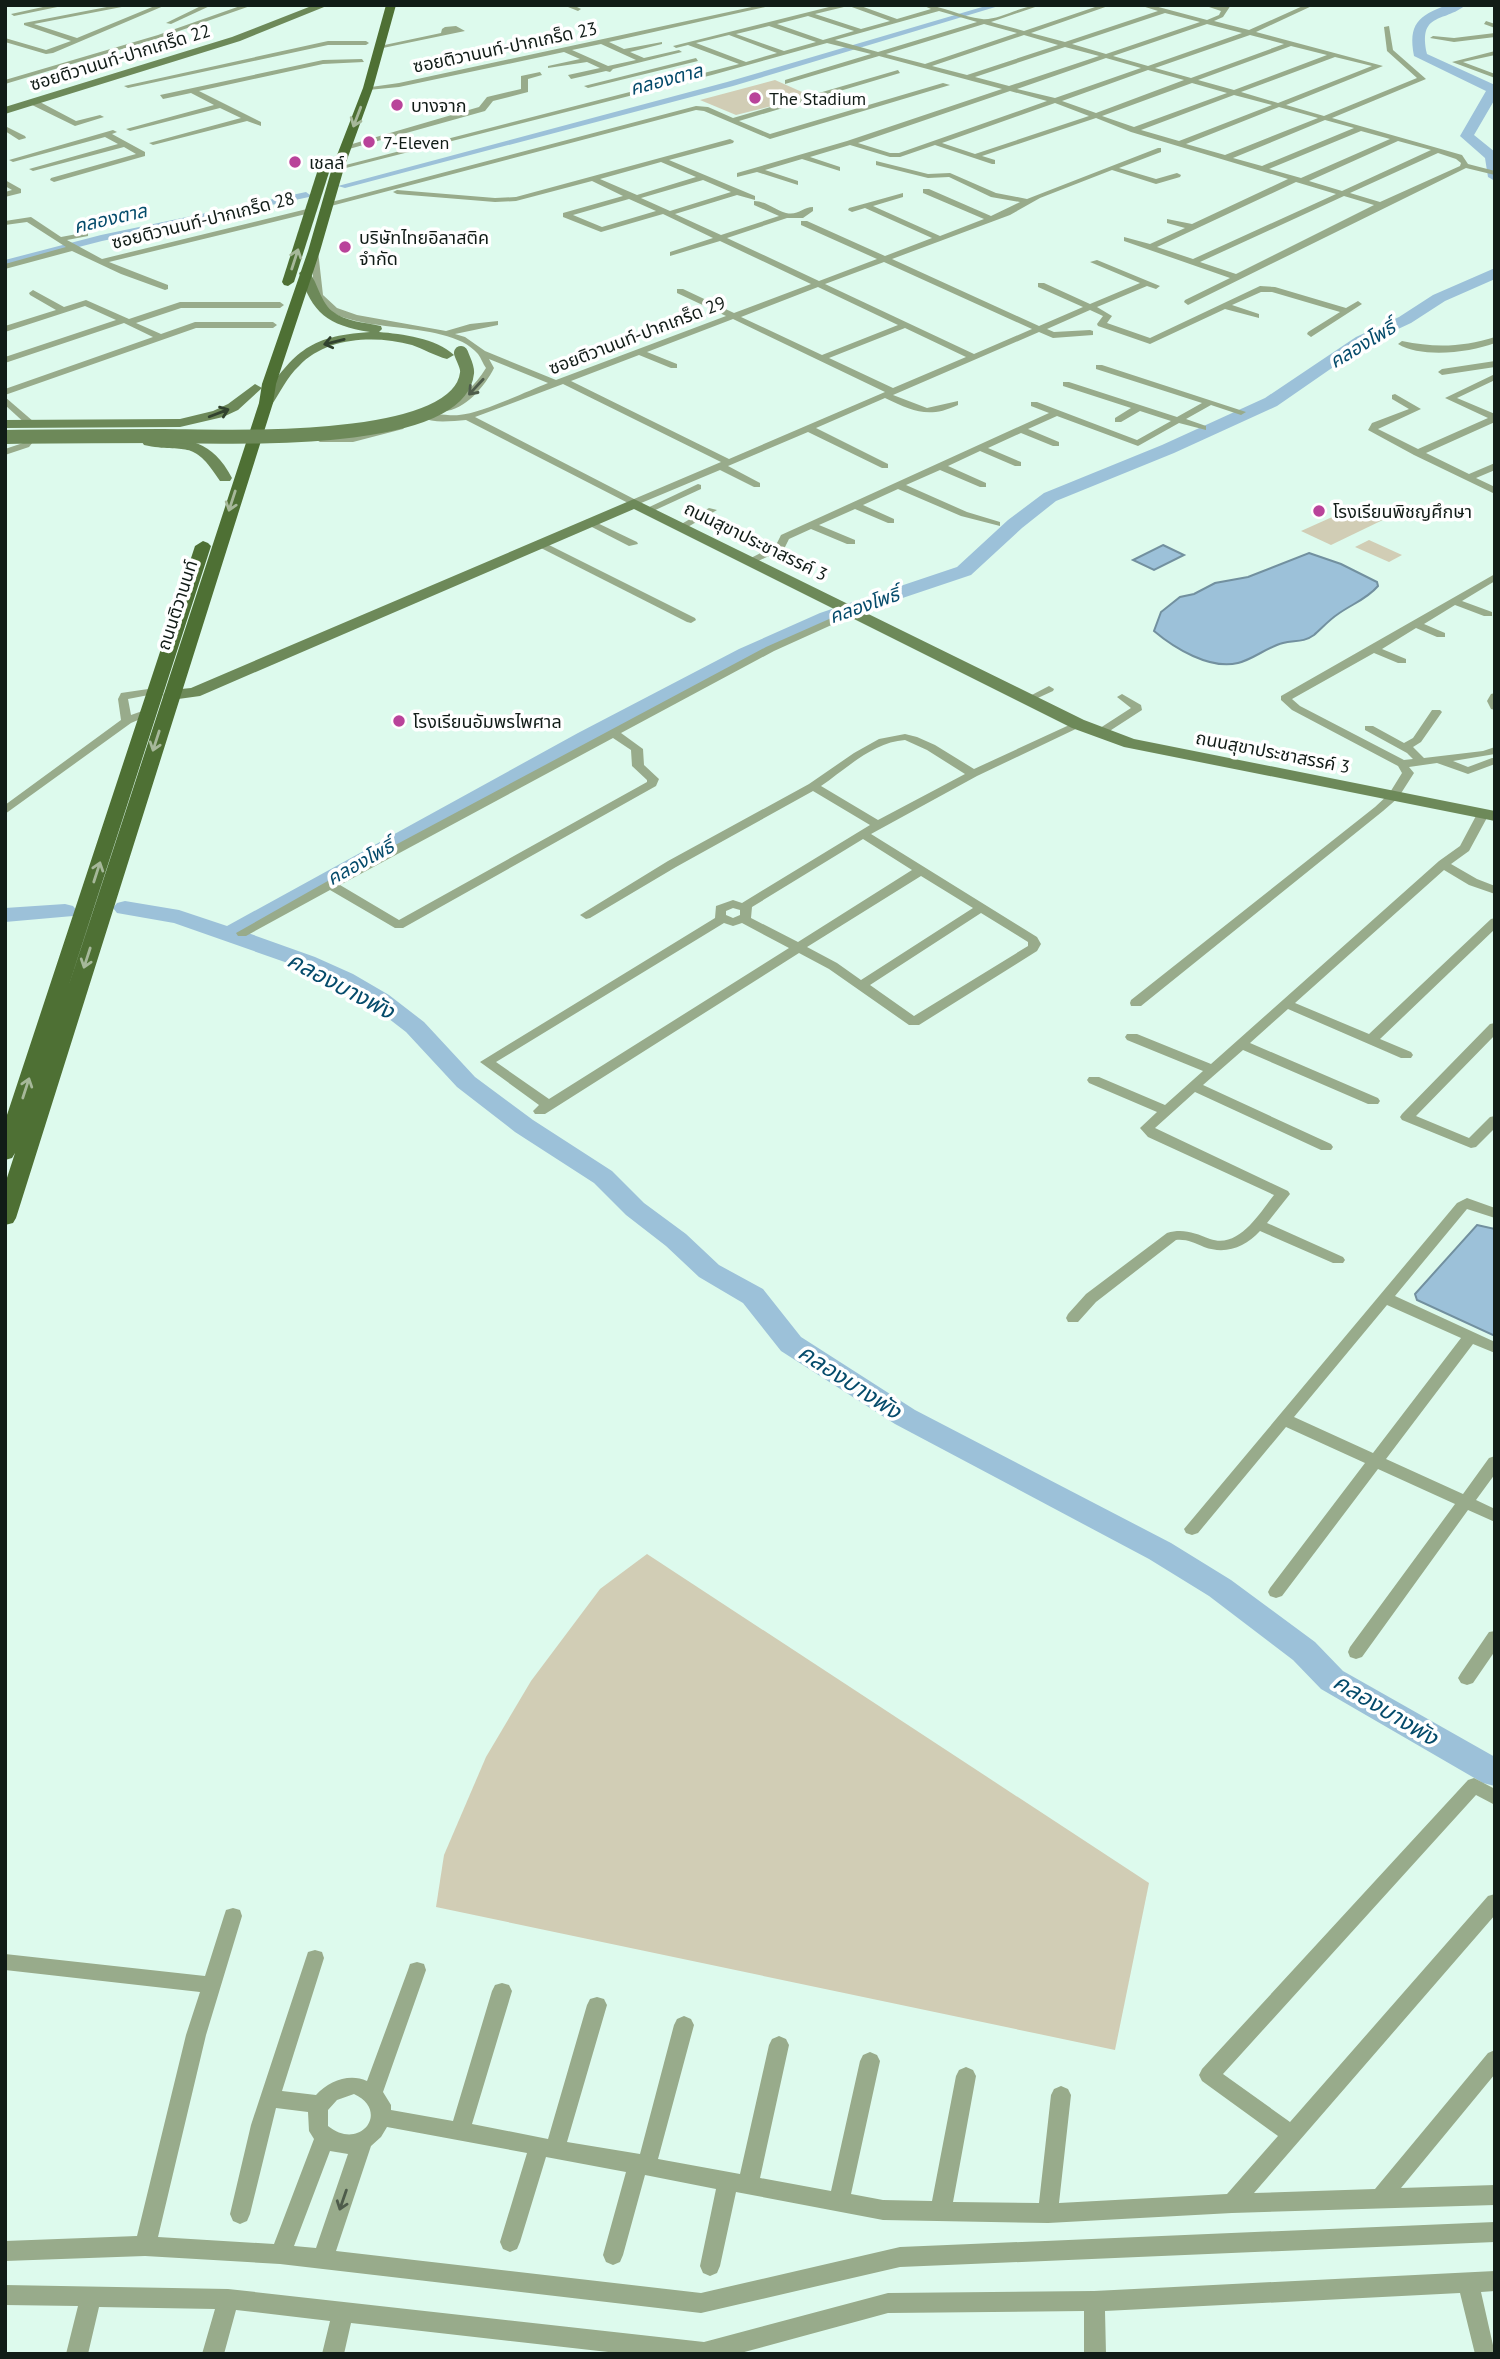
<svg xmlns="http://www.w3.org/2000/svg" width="1500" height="2359" viewBox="0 0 1500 2359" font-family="'PT Sans','Noto Sans Thai',sans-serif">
<rect width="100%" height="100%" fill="#ddfaed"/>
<g fill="#d1cdb5">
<path d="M775 80 811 96 736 115 700 100Z"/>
<path d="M1359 505 1389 517 1331 545 1301 531Z"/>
<path d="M1369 540 1402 555 1389 562 1355 547Z"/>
<path d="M647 1554 1149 1883 1115 2050 436 1907 444 1855 486 1757 531 1681 600 1589Z"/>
</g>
<g fill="#9cc1d9" stroke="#72909f" stroke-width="2">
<path d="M1163 545 1184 555 1154 570 1133 560Z"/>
<path d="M1309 553 1341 564 1377 582 1378 586C1367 599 1352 604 1338 614 1329 620 1322 628 1314 635 1303 643 1294 640 1283 643 1267 647 1254 659 1238 663 1210 670 1174 648 1154 631L1161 612 1180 597 1194 594 1215 583 1248 577Z"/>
<path d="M1477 1225 1495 1229V1336L1417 1300 1415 1294Z"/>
</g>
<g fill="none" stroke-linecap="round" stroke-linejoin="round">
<g fill="#9cc1d9" fill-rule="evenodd">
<path d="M989 5H1002L733 86 345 188 338 186 727 82Z"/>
<path d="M306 192 310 195 309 197 102 241 5 266V260L101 235Z"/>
</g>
<g fill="#9cc1d9" fill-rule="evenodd">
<path d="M1447 5H1466C1443 23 1418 12 1427 54L1495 85V99L1474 135 1495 152V181L1488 177 1485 158 1460 136 1486 91 1414 56C1408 24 1418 16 1447 5Z"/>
<path d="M1495 268V279L1445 301 1411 323 1368 343 1277 406 1174 453 1056 501 1022 528 971 575 834 621 753 657 592 741 248 933 315 957 353 974 389 995 424 1022 475 1077 533 1120 612 1171 644 1203 686 1234 719 1265 763 1289 801 1337 915 1410 1171 1543 1231 1580 1315 1642 1343 1671 1495 1757V1786L1483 1783 1321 1689 1293 1660 1209 1596 1149 1559 895 1424 781 1351 743 1303 699 1277 666 1246 626 1215 594 1183 515 1132 457 1087 406 1032 371 1005 337 984 299 967 174 923 117 913 113 908 117 903 125 901 179 910 227 926 578 733 739 649 820 613 957 567 1008 520 1044 493 1162 445 1265 398 1356 337 1399 317 1433 295Z"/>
<path d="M65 904 73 906 77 911 73 916 5 922V908Z"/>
</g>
<g fill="#98ab8b" fill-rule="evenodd">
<path d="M52 5H67L14 16 11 14Z"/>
<path d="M117 5H132L34 24 77 38 157 5H166L53 53 46 54 5 42V38L46 50 71 41 24 25V23Z"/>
<path d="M203 5H212L171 24 166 23Z"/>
<path d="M243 5H253L162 37 5 84V80L158 35Z"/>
<path d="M563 5H573L581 9 578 11Z"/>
<path d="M761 5H774L609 42 624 49 662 42V44L630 52 644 58 679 50 682 52 613 69 610 72 606 71 571 79 568 75 600 68 587 62 548 68V66L580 59 564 52 399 87 368 90 364 88 399 83ZM601 44 636 60 608 66 572 50Z"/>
<path d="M837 5H858L897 19 931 9 922 5C943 5 961 17 982 19 997 21 1022 5 1041 5L991 22 1024 31 1101 5H1111L1031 33 1065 42 1158 11 1139 5H1151L1207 20 1219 15 1221 11 1209 7 1208 5 1223 7 1231 5 1223 17 1214 21 1249 30 1305 5H1314L1256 32 1383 66 1286 105 1324 116 1417 78 1387 51 1384 27 1389 26 1393 50 1426 79 1332 118 1462 155 1468 164 1495 171V175L1466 168 1188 305 1184 302 1185 300 1230 278 1124 241V237L1150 244 1185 228 1167 223V219L1192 224 1288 179 1131 132 1096 118 982 156 995 160V164H992L935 145 900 157H890L850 145 810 157 840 167V171L802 159 765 170 798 181V185L757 172 737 177V173L847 141 1002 89 879 56 785 84V80L871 54 827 43 712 75 338 170 334 168 739 64 688 45 676 48 673 46ZM848 6H849L890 21 861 29 815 14ZM939 11 977 22 878 52 835 40ZM1165 13 1200 22 1106 54 1072 44ZM808 16 854 31 823 40 777 24ZM984 24 1017 33 925 64 886 54ZM1207 24 1242 33 1148 66 1113 56ZM769 26 816 42 784 51 736 34ZM729 35 777 53 746 62 696 43ZM1024 35 1058 45 967 75 932 66ZM1250 35 1284 44 1191 78 1155 68ZM1291 46 1327 55 1234 90 1198 80ZM1065 47 1099 56 1009 86 975 77ZM1335 57 1372 66 1278 103 1241 92ZM1106 58 1141 68 1055 98 1017 89ZM1148 70 1184 80 1096 113 1062 101ZM1192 83 1227 93 1134 127 1102 116ZM1010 91 1047 101 899 153H890L858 143ZM1234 95 1272 105 1179 141 1141 130ZM1055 103 1089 116 975 154 942 143ZM1279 107 1318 118 1225 155 1186 144ZM1325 120 1354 128 1262 166 1233 158ZM1361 131 1390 139 1301 178 1269 169ZM1398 141 1431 150 1342 191 1309 181ZM1438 153 1456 159 1461 163 1460 166 1380 202 1350 193ZM1296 182 1336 194 1193 259 1157 247ZM1344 196 1374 205 1236 274 1200 262Z"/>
<path d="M1486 21 1495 24V28L1484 24Z"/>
<path d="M445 27 456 26 465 31 378 49 375 47 441 33 442 29Z"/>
<path d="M1495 33V37L1454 42 1430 38 1433 36 1454 38Z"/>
<path d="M328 41H366L369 43 366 45H328L128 88 124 86Z"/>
<path d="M1495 51V55L1463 62 1495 74V78L1452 62Z"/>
<path d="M696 58 698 61 588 88 584 86Z"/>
<path d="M362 59 364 62 323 64 199 91 261 122V126L247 121 153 145 149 143 241 118 220 108 130 131 126 129 214 105 191 93 163 99 160 95 323 60Z"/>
<path d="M898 70 900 73 739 121 770 134 943 83 950 85 770 139 704 111 696 110 331 206 324 204 696 106 708 107 733 118Z"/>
<path d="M540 72 542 75 528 79V92L493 101 485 111 349 149 342 147 479 107 487 97 521 89V76Z"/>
<path d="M32 101H38L76 121 100 115 104 117 75 126 32 105Z"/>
<path d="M5 126 25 136 26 138 19 140 5 131Z"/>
<path d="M113 130 117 132 112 134 145 152V156L54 182 50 180 51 178 136 154 124 147 33 171 29 169 118 144 105 137 13 162 9 160Z"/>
<path d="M730 139 734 141 733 143 669 160 755 196V200L737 195 675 214 721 235 779 216 754 205V201C766 201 775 210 786 213 798 216 803 207 813 207V211L803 218H787L727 238 819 281 877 259 801 225V221H807L885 256 932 238 865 208 852 212 848 210 849 208 903 193V197L873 206 940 236 984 219 923 193V189H929L991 216 1020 202 991 197 949 177 928 178 876 165V161L928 174 950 173 996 193 1027 199 1158 148H1161V152L1119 168 1156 179 1177 173 1181 175 1180 177 1156 184 1112 170 1040 198 1010 215 892 259 1039 326 1083 307 1038 287V283H1044L1090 304 1140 283 1090 262 1097 260 1160 286 1156 289 1147 286 1097 307 1112 316 1107 323 1150 338 1260 286 1275 287 1346 308 1358 301 1362 304 1311 337 1307 334 1308 332 1340 312 1272 292H1261L1232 305 1259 314V318L1225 309 1150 344 1098 326 1097 324 1103 316 1090 310 1047 329 1054 332 1090 330 1093 331V335L1053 338 1039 332 893 395 927 408 958 401V405C928 419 913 411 885 398L816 428 888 464V468H882L808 432 728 466 760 483V487H754L720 470 634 506 466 420C451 421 434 424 421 417 430 412 448 416 459 415 482 413 525 392 548 383L489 359 494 368C485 386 464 412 442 411V407C461 398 475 386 486 368 483 364 481 358 478 354 446 315 335 340 315 295L310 251 314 249 318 251 323 295 337 308 357 315 446 331 470 324 498 321V325L455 334 465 337 485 351 556 380 726 316 677 293V289H683L734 313 811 284 720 241 670 256V252L713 238 663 214 601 232 563 217V213L623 196 592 181 516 201 495 202 397 194 393 192 397 190 495 198 516 197ZM661 162 696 177 637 195 600 179ZM703 180 731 192 670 211 641 198ZM629 199 656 211 602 227 573 215ZM884 262 1032 329 974 354 825 284ZM818 287 898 325 822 355 741 317ZM733 319 885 392 729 459 571 381 639 355 671 368H677V364L647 352ZM905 328 966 357 893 388 829 358ZM563 384 721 462 634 499 475 417Z"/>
<path d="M5 180 21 189V193L5 197V192L12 190 5 186Z"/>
<path d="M311 208H314V212L109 262 168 285V289L165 290 121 274 72 251 5 269V264L66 247 27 222 5 225V221L31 217 61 237 88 232V236L67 240 102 259Z"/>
<path d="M33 290 64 307 86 300 129 319 180 302H280L284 305 280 308H181L136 323 161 334 195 322H273L277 325 273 328H196L5 395V389L153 337 124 323 5 363V357L116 320 85 306 5 332V326L56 310 30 295 29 293Z"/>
<path d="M1495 337V343C1469 353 1421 358 1398 344L1402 341C1435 348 1463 347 1495 337Z"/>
<path d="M1495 361V367L1442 375 1438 372 1442 369Z"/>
<path d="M1096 365H1102L1246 412 1241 415 1211 405 1186 419 1206 426V430L1179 423 1138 446 1057 416 1028 429 1059 442V446H1053L1021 433 988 448 1021 462V466H1015L980 451 948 466 986 483V487H980L940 470 906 485 967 512 1000 522V526L961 516 898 489 863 505 894 519V523H888L855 509 819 525 855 540V544H847L811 529 789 539 784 549 756 562 747 560 776 545 781 535 1049 413 1031 406V402H1037L1137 440 1171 421 1140 411 1121 422H1115V418L1131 408 1063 386V382H1069L1177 417 1202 403 1096 369Z"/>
<path d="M1495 374V380L1457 398 1495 414V422L1426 453 1469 474 1495 463V470L1476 478 1495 487V494L1414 455 1368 430 1372 423 1409 409 1392 399V395L1395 394 1421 409 1378 429 1418 449 1488 418 1445 398Z"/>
<path d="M5 397 34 422V426H28L5 405Z"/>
<path d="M400 424 405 427 403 429 353 442H320L315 439 320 436H353Z"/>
<path d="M25 440 33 442 29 447 5 455V449L23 443Z"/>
<path d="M698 484 701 485V489L651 512 643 510Z"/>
<path d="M709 508 717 510 686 528 678 526Z"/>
<path d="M589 519 637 542 638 544 629 546 586 524V520Z"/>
<path d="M539 540 695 618 696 620 691 623 687 622 535 545 534 543Z"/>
<path d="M1495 574V581L1462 601 1492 612V616H1484L1455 605 1424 624 1445 633V637H1437L1416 628 1382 649 1406 659V663H1398L1374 653 1292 699 1300 706 1404 760 1413 759 1407 753 1365 730V726H1373L1404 743 1413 738 1432 710H1440L1442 712 1421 742 1413 747 1424 758 1483 751 1495 747V754L1453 761 1468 767 1492 758H1495V764L1468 774 1437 763 1409 767 1414 773 1398 798 1383 811 1141 1006H1131L1130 1003 1131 1000 1375 807 1389 794 1402 773 1398 766 1292 710 1281 700V696Z"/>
<path d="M854 608 858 609V613L774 651 621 733 643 749 644 765 659 779 656 786 403 928H395L330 890 246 936H238L236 933 326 882 766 647ZM613 738 631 750 632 766 647 780V782L399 920 340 885Z"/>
<path d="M1049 686 1054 689 1053 691 1029 702 1024 699Z"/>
<path d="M155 688 160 691 159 693 128 699 131 715 148 709 154 712 152 714 131 723 5 814V805L121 720 118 699 121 693Z"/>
<path d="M1495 693V710L1491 709 1487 701 1491 694Z"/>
<path d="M1122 694 1141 705 1142 710 1105 734H1097V730L1131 708 1117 697Z"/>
<path d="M1078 721 1082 722V726L977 776 871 834 1037 937 1041 944 1037 951 919 1025H909L829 969 799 953 545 1114H535L533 1111 539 1105 480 1062 715 918 716 906 733 900 742 903 870 825 813 791 676 867 590 918 586 919 580 915 668 861 809 784 854 753 879 739 905 734 917 737 935 745 974 769ZM905 740 927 750 965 774 878 820 821 786C846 769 873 742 905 740ZM863 839 912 870 798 942 751 918 752 907ZM921 876 973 908 861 980 837 963 807 947ZM733 908 740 910V915L733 918 726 915V911ZM981 913 1028 942V946L914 1016 870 985ZM724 923 733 926 742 923 789 948 549 1099 496 1062Z"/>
<path d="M1483 810 1489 814 1469 851 1451 864 1477 879 1495 886V894L1469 885 1444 870 1295 1003 1369 1034 1491 919 1495 918V929L1380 1039 1411 1052 1413 1055 1411 1058H1401L1288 1009 1250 1043 1378 1098 1380 1101 1378 1104H1368L1243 1050 1203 1085 1331 1144 1333 1147 1331 1150H1321L1195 1092 1155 1128 1288 1191 1290 1194 1267 1223 1343 1257 1345 1260 1343 1263H1333L1260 1231C1245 1247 1226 1255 1204 1247 1194 1243 1187 1239 1176 1240L1096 1302 1078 1322H1068L1066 1318 1068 1314 1086 1294 1167 1233C1183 1228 1195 1233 1210 1239 1239 1249 1259 1214 1274 1195L1148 1137 1140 1128 1157 1112 1089 1083 1087 1080 1089 1077H1099L1165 1105 1203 1071 1127 1040 1125 1037 1127 1034H1137L1211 1064 1439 861 1460 846 1477 814Z"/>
<path d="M1495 1023V1035L1416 1116 1469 1138 1490 1117 1495 1116V1128L1476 1147 1471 1148 1402 1120 1400 1117 1402 1114 1490 1024Z"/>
<path d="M1467 1198 1495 1208V1218L1467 1209 1395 1296 1495 1342V1353L1473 1344 1386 1459 1463 1494 1489 1458 1495 1456V1474L1476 1500 1495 1509V1522L1468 1510 1362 1657 1356 1659 1350 1657 1348 1652 1350 1647 1455 1504 1378 1469 1282 1596 1276 1598 1270 1596 1268 1592 1270 1588 1365 1463 1286 1427 1198 1533 1192 1535 1186 1533 1184 1529 1457 1203ZM1387 1305 1461 1338 1373 1453 1294 1417Z"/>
<path d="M1495 1631V1651L1473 1683 1467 1685 1461 1683 1458 1678 1461 1673 1489 1632Z"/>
<path d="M1474 1778 1495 1789V1805L1476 1795 1223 2074 1290 2122 1488 1896 1495 1894V1915L1254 2193 1375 2189 1488 2053 1495 2050V2074L1401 2188 1495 2185V2205L1232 2213 1048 2223 883 2220 736 2192 720 2266 717 2273 710 2276 703 2273 700 2266 716 2189 645 2175 623 2255 620 2262 613 2265 606 2262 603 2255 626 2172 546 2157 520 2242 517 2249 510 2252 503 2249 500 2242 527 2153 387 2127 381 2137 371 2146 336 2251 701 2293 900 2247 1495 2222V2242L900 2267 701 2313 280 2264 145 2256 5 2261V2241L137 2236 186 2035 200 1992 5 1970V1954L205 1976 224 1916 226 1910 233 1908 240 1910 242 1916 206 2035 158 2237 274 2244 314 2139 309 2131 308 2112 276 2108 250 2214 247 2221 240 2224 233 2221 230 2214 251 2125 306 1958 308 1952 315 1950 322 1952 324 1958 282 2091 316 2095C329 2081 349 2073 367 2081L408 1970 410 1964 417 1962 424 1964 426 1970 383 2092 391 2105V2110L453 2121 492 1991 495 1985 502 1983 509 1985 512 1991 472 2124 548 2139 587 2005 590 1999 597 1997 604 1999 607 2005 567 2142 640 2154 674 2025 677 2019 684 2016 691 2019 694 2025 658 2159 740 2174 769 2045 772 2039 779 2036 786 2039 789 2045 760 2178 831 2191 860 2061 863 2055 870 2052 877 2055 880 2061 851 2194 883 2200 932 2201 956 2076 959 2070 966 2067 973 2070 976 2076 953 2202 1039 2203 1051 2095 1054 2089 1061 2086 1068 2089 1071 2095 1059 2203 1227 2194 1278 2136 1202 2081 1199 2075 1202 2069 1468 1780ZM354 2094C391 2111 360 2152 328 2126V2110L337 2100ZM330 2151 348 2154 316 2248 294 2246Z"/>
<path d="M1495 2271V2291L1481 2292 1495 2354H1475L1460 2293 1105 2311 1106 2354H1084V2311L888 2313 737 2354H626L351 2323 344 2354H322L330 2321 236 2310 224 2354H202L215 2309 99 2307 88 2354H66L78 2306 5 2305V2285L228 2289 704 2342 888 2293 1094 2291Z"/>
</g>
<g fill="#6d8959" fill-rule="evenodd">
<path d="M314 5H329L240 41 5 114V107L232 37Z"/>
<path d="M305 269C316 274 319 301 332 311 346 322 364 322 381 326L382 329 379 332C402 334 436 338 454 355L447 359C435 356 424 349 412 345 375 335 326 337 299 366 287 377 280 393 271 406H261L259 403C293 354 306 336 370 332 327 325 313 314 299 273Z"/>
<path d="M255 384 262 388 238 410 223 417 180 427 5 428V420L180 419 213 411 228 404Z"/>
<path d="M149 438C189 438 212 440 232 478L230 481H220C192 437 186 454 144 445L142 442Z"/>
<path d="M634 499 1084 720 1134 739 1495 811V821L1124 747 1072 728 634 509 200 696 171 700 163 695 171 690 191 688Z"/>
</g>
<g fill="#4e7034" fill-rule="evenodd">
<path d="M386 5H396L373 88 344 168 320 251 276 384 273 403 16 1218 13 1223 5 1225V1184L15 1153 12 1158 5 1160V1121L195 546 203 541 208 543 211 546 67 991 259 403 262 384 308 251 332 168 363 88Z"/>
<path d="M326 160 332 163 294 282 288 286 284 285 282 282 320 163Z"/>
</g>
<path stroke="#6d8959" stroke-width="14" d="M5 437C58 436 111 436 164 436 219 436 459 448 467 373 468 367 463 359 461 353"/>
</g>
<defs><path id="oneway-shaft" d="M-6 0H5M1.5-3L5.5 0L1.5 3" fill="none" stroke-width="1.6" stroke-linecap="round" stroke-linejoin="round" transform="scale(1.75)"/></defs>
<g stroke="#a6b89a">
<use href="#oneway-shaft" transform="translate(357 117) rotate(111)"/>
<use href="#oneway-shaft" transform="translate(295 259) rotate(-72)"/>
<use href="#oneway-shaft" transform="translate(232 501) rotate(108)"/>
<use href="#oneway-shaft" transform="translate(156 741) rotate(108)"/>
<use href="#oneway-shaft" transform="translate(97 872) rotate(-72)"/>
<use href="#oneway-shaft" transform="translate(87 958) rotate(108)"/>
<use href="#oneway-shaft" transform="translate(26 1088) rotate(-72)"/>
</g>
<g stroke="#31422e">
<use href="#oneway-shaft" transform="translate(334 342) rotate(166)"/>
<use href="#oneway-shaft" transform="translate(219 413) rotate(-21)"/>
</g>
<g stroke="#4e5c4b">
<use href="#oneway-shaft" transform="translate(476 387) rotate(133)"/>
<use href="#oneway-shaft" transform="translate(343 2200) rotate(109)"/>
</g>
<g fill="#b9439a" stroke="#fff" stroke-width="2.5">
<circle cx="755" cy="98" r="7"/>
<circle cx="397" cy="105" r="7"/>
<circle cx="369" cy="142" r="7"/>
<circle cx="295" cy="162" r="7"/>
<circle cx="345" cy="247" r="7"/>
<circle cx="1319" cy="511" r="7"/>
<circle cx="399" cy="721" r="7"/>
</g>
<g text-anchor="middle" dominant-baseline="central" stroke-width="7" stroke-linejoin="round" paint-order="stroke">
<g font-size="18" fill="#111c17" stroke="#fff">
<text transform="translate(505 47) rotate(-12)">ซอยติวานนท์-ปากเกร็ด 23</text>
<text transform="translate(120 57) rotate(-17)">ซอยติวานนท์-ปากเกร็ด 22</text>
<text transform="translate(203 220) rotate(-14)">ซอยติวานนท์-ปากเกร็ด 28</text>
<text transform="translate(637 335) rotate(-21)">ซอยติวานนท์-ปากเกร็ด 29</text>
<text transform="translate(756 541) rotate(26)">ถนนสุขาประชาสรรค์ 3</text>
<text transform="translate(177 605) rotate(-72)">ถนนติวานนท์</text>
<text transform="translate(1273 752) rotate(11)">ถนนสุขาประชาสรรค์ 3</text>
</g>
<g font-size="18" fill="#111c17" stroke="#fff" text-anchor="start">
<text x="769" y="98">The Stadium</text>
<text x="411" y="105">บางจาก</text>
<text x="383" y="142">7-Eleven</text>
<text x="309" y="162">เชลล์</text>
<text x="359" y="237">บริษัทไทยอิลาสติค<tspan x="359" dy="21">จำกัด</tspan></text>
<text x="1333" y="511">โรงเรียนพิชญศึกษา</text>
<text x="413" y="721">โรงเรียนอัมพรไพศาล</text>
</g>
<g font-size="19" font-style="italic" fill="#054b6b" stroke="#fff">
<text transform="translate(666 79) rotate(-15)">คลองตาล</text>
<text transform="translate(110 218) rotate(-13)">คลองตาล</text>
<text transform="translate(1362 344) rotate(-31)">คลองโพธิ์</text>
<text transform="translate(864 605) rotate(-19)">คลองโพธิ์</text>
<text transform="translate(360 862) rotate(-29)">คลองโพธิ์</text>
</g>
<g font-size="23" font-style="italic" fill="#054b6b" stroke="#fff">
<text transform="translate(341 985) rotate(28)">คลองบางพัง</text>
<text transform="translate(850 1381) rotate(33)">คลองบางพัง</text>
<text transform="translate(1386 1709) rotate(31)">คลองบางพัง</text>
</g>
</g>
<rect width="1500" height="2359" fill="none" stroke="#111c17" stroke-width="14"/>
</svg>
